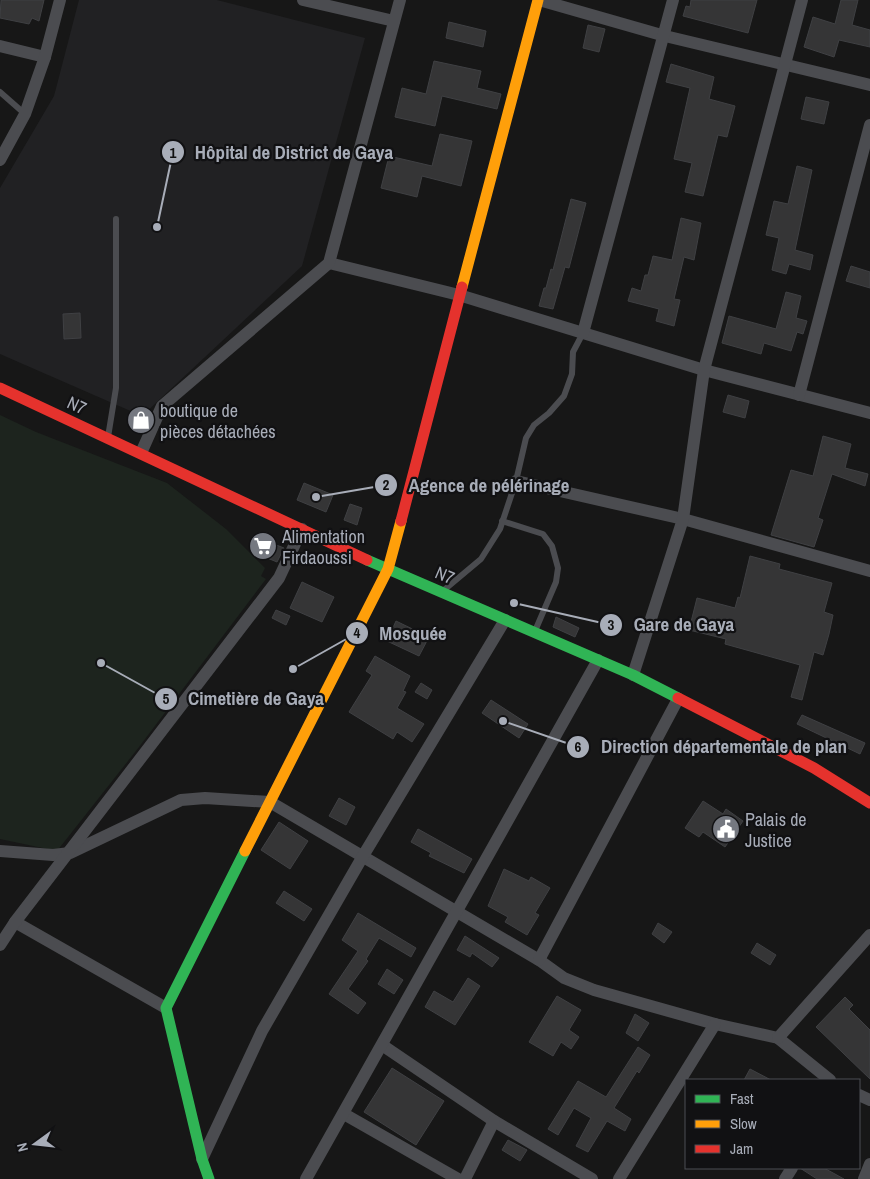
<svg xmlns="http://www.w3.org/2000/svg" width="870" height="1179" viewBox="0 0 870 1179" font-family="'Archivo Narrow',sans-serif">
<rect width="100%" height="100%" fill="#171717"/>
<path fill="#212123" d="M79 0H217L365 38 302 266 142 416 0 354V188L54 96Z"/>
<path fill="#1d241e" d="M0 415 36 432 167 483 226 529 265 568 261 576 266 579 139 747 57 851 0 839Z"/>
<g fill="#353536" stroke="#3f4043">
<path d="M1 0H44L39 21 32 18 29 24 0 18Z"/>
<path d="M691 0H757L748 33 683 16 686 6 690 7Z"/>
<path d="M841 0H858L852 25 870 30V47L839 40 834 57 804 47 813 17 835 24Z"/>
<path d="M449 22 486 31 483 47 446 38Z"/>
<path d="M588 25 605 29 599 52 583 48Z"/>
<path d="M434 61 481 71 477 88 501 94 497 109 442 96 435 126 395 117 402 88 426 94Z"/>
<path d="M671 64 714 77 709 99 735 106 727 137 718 135 703 196 685 192 692 163 674 159 690 88 666 82Z"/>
<path d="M806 97 829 102 824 124 801 119Z"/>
<path d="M440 134 472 141 461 186 422 176 417 197 381 188 389 156 432 166Z"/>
<path d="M797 166 812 170 795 250 813 255 810 270 789 264 786 274 772 270 779 238 766 235 774 201 788 204Z"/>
<path d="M571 199 586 203 569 268 565 267 553 309 539 306 544 288H546L551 269 553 270Z"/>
<path d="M681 218 701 223 694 260 684 257 674 299 680 300 674 326 656 321 659 309 628 301 632 288 641 291 645 275H648L653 256 672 260Z"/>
<path d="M851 266 870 272V288L846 281Z"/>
<path d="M786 292 801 296 796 318 807 321 803 334 797 332 791 351 764 343 761 354 722 343 729 316 776 329Z"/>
<path d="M80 313 81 338 64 339 63 314Z"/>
<path d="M728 395 749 401 745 418 723 412Z"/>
<path d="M823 436 851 444 845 468 868 474 865 486 832 474 818 518 823 520 814 547 771 535 791 470 813 476Z"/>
<path d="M304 483 333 495 326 512 297 500Z"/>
<path d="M350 504 362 508 357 525 344 520Z"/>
<path d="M261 539 284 548 277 562 255 553Z"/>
<path d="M750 556 780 564 779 569 832 583 824 612 833 615 829 634 823 655 814 652 802 700 791 697 800 665 725 644 726 639 689 630 697 598 735 608 738 597 740 598Z"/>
<path d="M302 582 334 597 322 622 290 608Z"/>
<path d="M276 610 290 616 286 625 272 618Z"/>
<path d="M556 617 579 628 575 637 553 627Z"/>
<path d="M396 621 429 637 419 656 387 641Z"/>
<path d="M375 656 410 676 403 691 406 692 397 708 424 724 412 742 397 732 393 739 349 712 372 675 366 671Z"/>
<path d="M421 683 432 690 427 699 415 692Z"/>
<path d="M491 700 528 724 519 738 482 713Z"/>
<path d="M802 715 865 743 860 754 797 724Z"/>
<path d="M339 798 355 807 346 825 329 816Z"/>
<path d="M703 801 723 814 726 809 743 821 725 847 703 832 699 837 685 828Z"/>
<path d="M279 822 308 841 290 869 261 850Z"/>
<path d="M418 829 472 859 464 873 429 856 431 853 411 842Z"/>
<path d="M504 869 529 881 531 877 550 888 535 913 539 915 527 935 505 922 508 917 488 906Z"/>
<path d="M284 891 312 909 304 921 276 903Z"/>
<path d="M358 913 416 948 411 957 379 938 366 959 368 961 348 989 366 1003 358 1014 329 994 358 951 342 940Z"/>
<path d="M658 923 672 932 664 943 652 934Z"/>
<path d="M465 936 499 958 492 967 472 953 470 957 457 950Z"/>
<path d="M757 943 776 955 770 965 751 953Z"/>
<path d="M387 969 403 980 394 994 378 984Z"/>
<path d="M468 978 480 986 455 1025 425 1007 434 991 453 1002Z"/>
<path d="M557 996 581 1010 569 1030 579 1037 571 1049 561 1042 553 1056 529 1042Z"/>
<path d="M845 997 853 1005 849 1009 870 1030V1079L816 1027Z"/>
<path d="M635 1014 649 1023 638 1041 626 1033Z"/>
<path d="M638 1047 650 1055 639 1073 637 1071 614 1108 631 1119 625 1131 607 1121 588 1152 576 1146 591 1118 574 1108 558 1135 548 1129 578 1081 606 1097Z"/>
<path d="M392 1068 444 1101 416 1145 364 1112Z"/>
<path d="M750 1069 771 1080H744Z"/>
<path d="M508 1140 527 1150 520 1161 502 1150Z"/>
<path d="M800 1168H824L844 1179H817Z"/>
</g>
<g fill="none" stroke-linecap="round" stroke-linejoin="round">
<g stroke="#4b4c50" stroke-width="6">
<path d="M0 92 25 114"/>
<path d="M108 437 116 388V219"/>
<path d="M502 521 543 534 552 546 558 568 556 582 535 631"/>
<path d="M444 590 481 559 500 529 516 481 526 438 534 425 549 413 564 396 572 374 573 352 583 333"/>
</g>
<g stroke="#4b4c50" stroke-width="12">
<path d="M303 0 394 21"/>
<path d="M539 0 665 36 870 85"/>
<path d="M0 46 45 57"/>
<path d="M0 160 25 114 45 57 60 0"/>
<path d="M329 263 459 295 704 370 870 413"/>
<path d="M583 333 673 0"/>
<path d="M799 395 870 125"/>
<path d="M141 453 162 406 329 263 400 0"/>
<path d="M516 481 683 519 870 571"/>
<path d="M633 675 683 519 704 370 802 0"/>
<path d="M0 851 53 855 70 853 181 800 205 798 270 802 539 960 564 978 594 990 715 1024 778 1038 830 1080"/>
<path d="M15 922 166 1008"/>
<path d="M0 945 15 922 279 578 302 529"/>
<path d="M539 960 678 699"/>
<path d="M778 1038 870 935"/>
<path d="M382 1045 494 1121 592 1179"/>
<path d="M859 1095 870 1100"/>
<path d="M344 1114 458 1179"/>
<path d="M202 1159 262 1031 363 856 505 620"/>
<path d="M306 1179 598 660"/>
<path d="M465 1179 494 1121"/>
<path d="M619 1179 715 1024"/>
<path d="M785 1179 792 1168"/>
<path d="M864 1179 870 1164"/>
</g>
<g stroke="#30b455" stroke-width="11">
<path d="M367 560 633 675 678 698"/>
<path d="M209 1179 202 1159 166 1008 245 851"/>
</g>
<g stroke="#ff9f0a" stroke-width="11">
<path d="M462 287 538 0"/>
<path d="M245 851 388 569 401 521"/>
</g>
<g stroke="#e5322d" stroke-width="11">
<path d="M0 388 367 560"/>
<path d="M401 521 462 287"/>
<path d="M678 698 814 768 870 803"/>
</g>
</g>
<defs>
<g id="shop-disc" transform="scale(1.4375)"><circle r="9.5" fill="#757880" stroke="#111113"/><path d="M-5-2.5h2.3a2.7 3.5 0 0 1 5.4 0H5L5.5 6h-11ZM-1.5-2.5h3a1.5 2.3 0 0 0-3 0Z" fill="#fff"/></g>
<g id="supermarket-disc" transform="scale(1.4375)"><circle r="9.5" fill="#757880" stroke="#111113"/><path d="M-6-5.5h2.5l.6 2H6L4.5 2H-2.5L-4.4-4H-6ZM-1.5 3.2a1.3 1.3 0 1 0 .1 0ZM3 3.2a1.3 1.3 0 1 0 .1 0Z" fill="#fff"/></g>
<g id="civic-disc" transform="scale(1.4375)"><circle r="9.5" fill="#757880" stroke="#111113"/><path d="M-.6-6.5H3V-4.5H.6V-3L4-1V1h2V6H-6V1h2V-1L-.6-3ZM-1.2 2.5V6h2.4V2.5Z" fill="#fff"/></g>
</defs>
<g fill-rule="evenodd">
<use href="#shop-disc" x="141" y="420"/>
<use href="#supermarket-disc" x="263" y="546"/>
<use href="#civic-disc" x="726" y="829"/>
</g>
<g text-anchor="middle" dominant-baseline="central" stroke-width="4.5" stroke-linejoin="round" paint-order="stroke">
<g font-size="18" fill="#a8adb8" stroke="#111113">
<text transform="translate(77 405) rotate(25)">N7</text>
<text transform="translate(445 575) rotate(23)">N7</text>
</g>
<g font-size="18" fill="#a8adb8" stroke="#111113" text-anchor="start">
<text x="160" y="410">boutique de<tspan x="160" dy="21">pièces détachées</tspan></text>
<text x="282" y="536">Alimentation<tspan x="282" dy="21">Firdaoussi</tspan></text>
<text x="745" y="819">Palais de<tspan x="745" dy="21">Justice</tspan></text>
</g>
</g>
<path fill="none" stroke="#a8adb8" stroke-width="2" d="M157 227L173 152M316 497L386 485M514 603L611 625M293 669L357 633M101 663L166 699M503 721L578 747"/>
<g fill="#a8adb8" stroke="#111113" stroke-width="2">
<circle cx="157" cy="227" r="5"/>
<circle cx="316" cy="497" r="5"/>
<circle cx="514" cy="603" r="5"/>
<circle cx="293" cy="669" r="5"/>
<circle cx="101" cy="663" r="5"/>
<circle cx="503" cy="721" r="5"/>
<circle cx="173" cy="152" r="12"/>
<circle cx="386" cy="485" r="12"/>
<circle cx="611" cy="625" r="12"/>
<circle cx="357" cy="633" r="12"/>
<circle cx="166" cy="699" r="12"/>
<circle cx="578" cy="747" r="12"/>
</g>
<g font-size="15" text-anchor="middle" font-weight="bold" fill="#111">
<text x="173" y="158">1</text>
<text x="386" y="490">2</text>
<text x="611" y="630">3</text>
<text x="357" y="638">4</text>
<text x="166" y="704">5</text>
<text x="578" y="752">6</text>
</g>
<g font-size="19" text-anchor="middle" font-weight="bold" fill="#a8adb8" stroke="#111113" stroke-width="4.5" stroke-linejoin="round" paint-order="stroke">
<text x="294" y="159">Hôpital de District de Gaya</text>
<text x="489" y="492">Agence de pélérinage</text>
<text x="684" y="631">Gare de Gaya</text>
<text x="413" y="640">Mosquée</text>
<text x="256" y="705">Cimetière de Gaya</text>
<text x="724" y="753">Direction départementale de plan</text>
</g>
<rect x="685" y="1079" width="175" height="90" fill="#111113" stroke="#4d4f55"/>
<rect x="695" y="1095" width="25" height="8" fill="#30b455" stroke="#4d4f55"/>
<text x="730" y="1104" font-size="15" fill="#a8adb8">Fast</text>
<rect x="695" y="1120" width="25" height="8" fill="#ff9f0a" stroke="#4d4f55"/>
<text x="730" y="1129" font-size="15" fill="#a8adb8">Slow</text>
<rect x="695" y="1145" width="25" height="8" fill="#e5322d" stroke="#4d4f55"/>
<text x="730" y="1154" font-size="15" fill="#a8adb8">Jam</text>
<g transform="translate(35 1144) rotate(255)" stroke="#111113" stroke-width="4" paint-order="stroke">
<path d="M0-4L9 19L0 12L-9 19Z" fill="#a8adb8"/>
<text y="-8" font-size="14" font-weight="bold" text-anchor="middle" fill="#a8adb8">N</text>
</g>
</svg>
